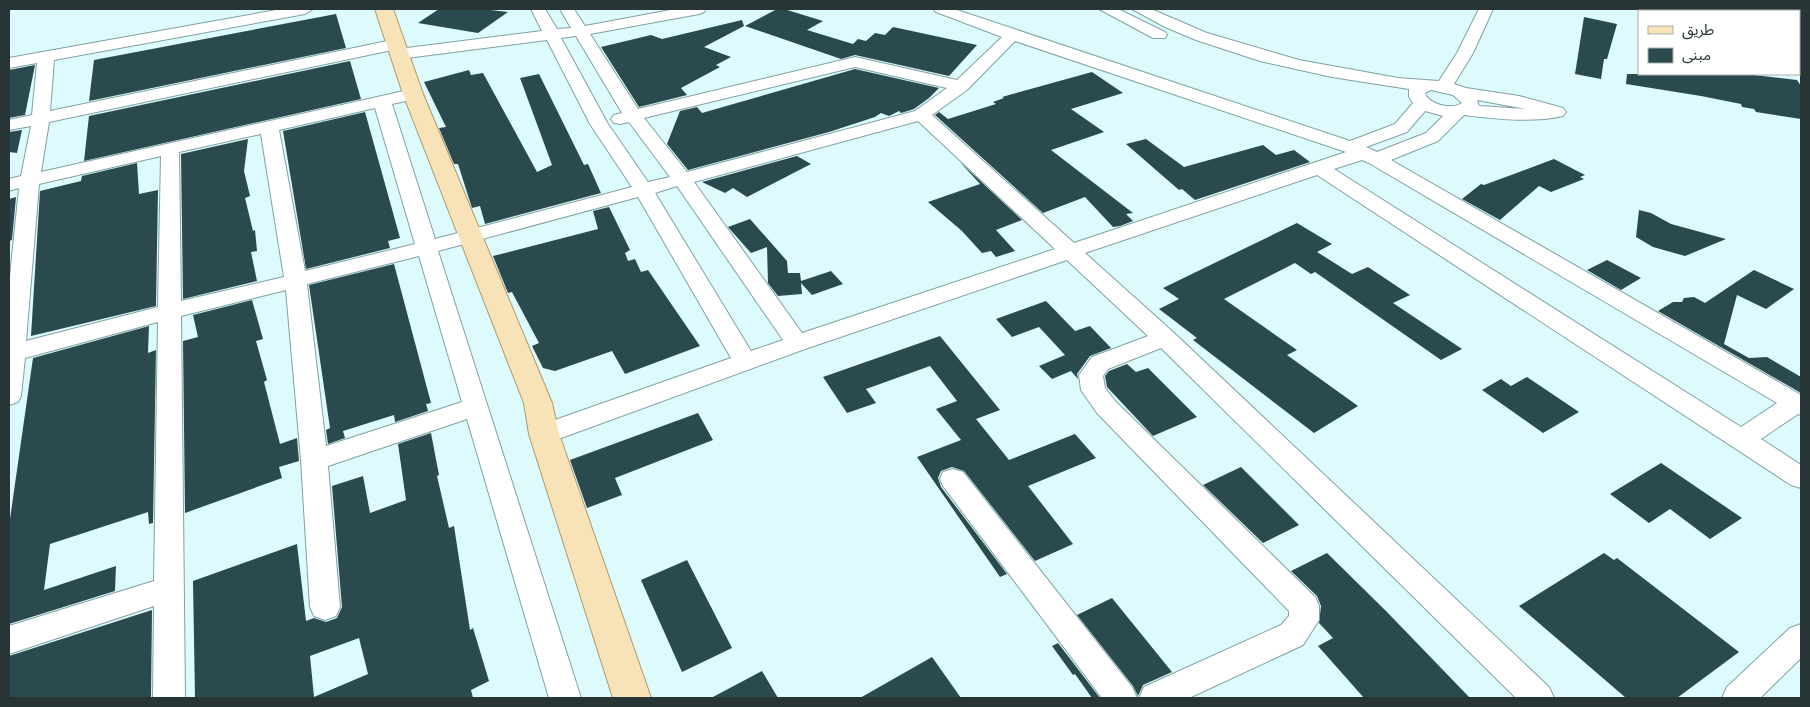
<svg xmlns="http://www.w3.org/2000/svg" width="1810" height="707" viewBox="0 0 1810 707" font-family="'Space Grotesk','Noto Sans Arabic',sans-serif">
<rect width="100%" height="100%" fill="#ddfafd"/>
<g fill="#2b4a4e" fill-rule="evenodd">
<path d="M439 9H482L508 12 478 33 418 23Z"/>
<path d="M777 9H784L823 21 807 30 853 44 858 39 866 41 875 33 885 35 893 27 977 45 949 76 855 55 841 59 745 26Z"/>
<path d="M336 14 346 48 89 101 94 60Z"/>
<path d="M1584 17 1617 24 1607 59H1604L1601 79 1575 74Z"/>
<path d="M742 20 744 26 704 47 731 57 716 65 720 67 681 88 687 95 639 107 601 47 651 35 662 39Z"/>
<path d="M350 61 361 99 84 161 89 116Z"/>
<path d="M35 65 25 115 9 118V70Z"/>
<path d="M855 69 939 88 929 98 914 109 901 113 899 111 889 116 881 113 875 117 829 132 688 170 667 144 680 111 697 107 702 113Z"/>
<path d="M469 70 471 75 483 73 537 172 552 165 520 78 539 74 584 165 588 164 601 193 485 224 480 206 472 208 458 164H454L439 128 446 127 424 82Z"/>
<path d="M1092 72 1123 93 1071 109 1104 132 1051 150 1133 213 1126 214 1133 221 1120 226 1113 227 1085 197 1043 213 935 115 939 112 948 119 996 104 993 102 1004 98 1002 97Z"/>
<path d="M1627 74H1745L1797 80 1801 86V119L1756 112 1754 109 1742 107 1741 104 1701 96 1626 84Z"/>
<path d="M365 112 400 238 388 241 390 248 306 269 283 131Z"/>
<path d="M22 130 17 153 9 152V132Z"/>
<path d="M248 139 244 171 250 196 245 198 253 231 255 230 257 251 251 252 257 281 183 299 181 154Z"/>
<path d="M1146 139 1184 167 1263 145 1276 155 1294 150 1310 162 1195 200 1182 189 1179 190 1126 144Z"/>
<path d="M797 156 811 164 747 197 733 188 725 193 702 182Z"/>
<path d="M1554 159 1585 175 1580 177 1584 179 1551 192 1539 186 1500 220 1462 199 1481 184 1484 185Z"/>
<path d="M960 162 1022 220 996 230 1015 251 996 257 991 251 982 253 962 231 928 202 980 184Z"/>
<path d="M137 163 139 194 158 190 156 306 31 336 40 191 81 181 82 176Z"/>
<path d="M16 197 12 240 9 241V199Z"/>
<path d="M609 207 630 250 625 253 628 261 635 259 641 272 648 270 700 346 625 374 612 351 555 371 543 368 532 346 539 343 512 292 508 293 493 256 598 229 593 211Z"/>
<path d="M1639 210 1651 213 1671 224 1726 239 1685 256 1653 247 1636 237Z"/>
<path d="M750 219 787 261 788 273H800L801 281 831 271 843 284 812 295 801 283 802 294 778 296 768 283 767 247 751 253 728 227Z"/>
<path d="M1297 223 1332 244 1317 252 1352 274 1368 267 1410 295 1393 303 1462 349 1441 360 1315 272 1311 274 1295 263 1224 299 1297 350 1287 355 1358 406 1314 433 1193 340 1197 338 1159 309 1179 299 1163 288Z"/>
<path d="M1607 260 1641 278 1621 290 1587 270Z"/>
<path d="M394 264 431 403 426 404 428 411 395 422 394 415 343 431 345 438 328 444 326 430 330 428 309 285Z"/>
<path d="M1754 270 1794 289 1766 309 1737 295 1724 344 1749 358 1767 357 1801 377V393L1658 311 1673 302H1682L1684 298 1694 297 1705 303Z"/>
<path d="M252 300 263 339 256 341 267 380 264 382 280 444 297 438 299 461 279 467 282 478 185 513 183 341 198 337 193 315Z"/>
<path d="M1046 301 1075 331 1090 326 1111 348 1090 356 1077 374 1078 379 1071 371 1052 379 1039 366 1065 355 1039 327 1012 337 996 319Z"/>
<path d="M149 326 148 353 156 350 153 523 149 524 148 512 50 544 44 590 116 566 115 591 9 624V526L33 358Z"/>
<path d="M940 336 1000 410 976 419 1009 460 1075 434 1096 458 1028 486 1073 544 1035 561 964 471 952 467 941 471 938 478 941 487 1007 574 1000 577 917 457 961 440 936 409 957 401 930 366 866 389 876 403 847 413 823 377Z"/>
<path d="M1127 364 1136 372 1148 368 1197 417 1153 436 1107 387 1105 376 1109 371Z"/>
<path d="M1527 377 1579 412 1543 433 1482 390 1501 379 1511 386Z"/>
<path d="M698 413 713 440 615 478 622 495 587 508 570 460Z"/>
<path d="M431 433 439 475 437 476 449 528 454 526 470 630 473 628 489 681 471 690 473 698H195L193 581 297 544 306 621 314 618 326 622 337 618 342 607 332 486 363 476 370 513 406 500 398 444ZM359 638 368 674 314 697 310 656Z"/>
<path d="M1661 463 1742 518 1710 539 1670 509 1649 523 1610 494Z"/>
<path d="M1241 467 1299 525 1263 543 1203 485Z"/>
<path d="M1327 553 1386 611 1470 698H1364L1318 646 1333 638 1319 623 1321 606 1317 596 1291 571Z"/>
<path d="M1604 553 1614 560 1617 558 1739 652 1677 698H1626L1519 606Z"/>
<path d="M687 560 732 648 682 672 641 580Z"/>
<path d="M1112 598 1172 672 1143 685 1138 696 1133 686 1077 615Z"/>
<path d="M152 610 151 698H9V656Z"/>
<path d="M1058 643 1100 698H1092L1075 674 1073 675 1052 646Z"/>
<path d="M932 657 961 698H860Z"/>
<path d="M762 671 778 698H711Z"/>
</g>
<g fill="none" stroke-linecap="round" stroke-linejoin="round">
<g stroke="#80a1a6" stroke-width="2">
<g id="minor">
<path d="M282 9H313L305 14 54 60 50 111 397 39 405 44 397 49 49 122 41 172 413 89 419 90 422 94 419 98 392 104 435 239 632 187 590 124 547 40 399 59 391 54 399 49 542 31 531 9H545L557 29 571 28 560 9H574L585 26 676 9H706L704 12 699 14 590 34 638 109 855 57 957 80 1002 37 936 12 933 9H954L1350 141 1395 124 1413 103 1409 97V89L1332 77 1260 61 1196 40 1165 27 1132 9H1151L1207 33 1299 60 1398 78 1439 81 1457 53 1479 9H1493L1473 53 1454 84 1466 88 1519 96 1563 108 1566 112 1563 116C1532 123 1495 119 1464 115L1438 141 1391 160 1801 395V415L1798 414 1761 439 1801 465V488L1791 485 1317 175 1085 253 1173 332 1549 687 1554 698H1516L1161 348 1108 369 1103 376 1105 388 1115 401 1315 597 1319 606V620L1303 645 1189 698H1139L1144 687 1281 625 1289 616V611L1097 413 1081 390 1079 375 1092 357 1148 336 1067 260 805 349 553 441 544 444 535 441 531 434 535 427 731 358 638 197 438 251 581 698H549L467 419 328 466 340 607 336 616 325 620 314 616 310 607 301 460 286 290 181 316 185 698H153L154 606 9 654V626L154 581 158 322 25 358 21 396 18 402 9 405V286L19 188 9 191V179L21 176 31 126 9 130V120L32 115 37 63 9 68V58ZM576 36 622 113 614 115 611 119 614 123 620 124 629 122 670 177 648 182 608 124 561 38ZM1015 41 1343 151 1346 152 1074 243 932 115 967 90ZM855 67 947 88 915 111 687 172 644 118ZM1431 90 1453 95 1462 103C1451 110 1434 105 1426 96L1425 93ZM1477 100 1526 109 1479 106ZM375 108 415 244 305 271 279 130ZM1425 111 1443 116 1426 133 1377 152 1366 147 1407 132ZM918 121 1055 249 802 333 694 182ZM261 134 284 277 181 301 179 152ZM161 156 158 307 26 341 39 184ZM1362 160 1369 163 1777 403 1741 427 1334 169ZM677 186 783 340 751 351 655 193ZM419 256 462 402 326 446 307 284Z"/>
<path d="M1099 9H1118L1165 32 1167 35 1165 38H1153Z"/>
<path d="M953 469 963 472 1132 687 1137 698H1102L943 486 940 479 943 472Z"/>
<path d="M1801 624V658L1760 698H1722L1727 687 1790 628Z"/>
</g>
</g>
<g stroke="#ac9a6c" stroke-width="2">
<path id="major" d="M375 9H393L423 94 552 403 559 434 651 698H613L529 434 524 403 403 94Z"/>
</g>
<use href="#minor" fill="#fff" fill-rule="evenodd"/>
<use href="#major" fill="#f8e3b8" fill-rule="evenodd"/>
</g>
<rect width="1810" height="707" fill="none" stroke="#273537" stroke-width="20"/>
<rect x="1638" y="10" width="162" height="65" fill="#ffffff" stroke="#a9aeaf"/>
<rect x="1648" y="26" width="25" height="8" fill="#f8e3b8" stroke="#a9aeaf"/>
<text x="1682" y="35" font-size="15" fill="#273537">طريق</text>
<rect x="1648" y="48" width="25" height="15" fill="#2b4a4e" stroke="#a9aeaf"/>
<text x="1682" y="60" font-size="15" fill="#273537">مبنى</text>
</svg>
